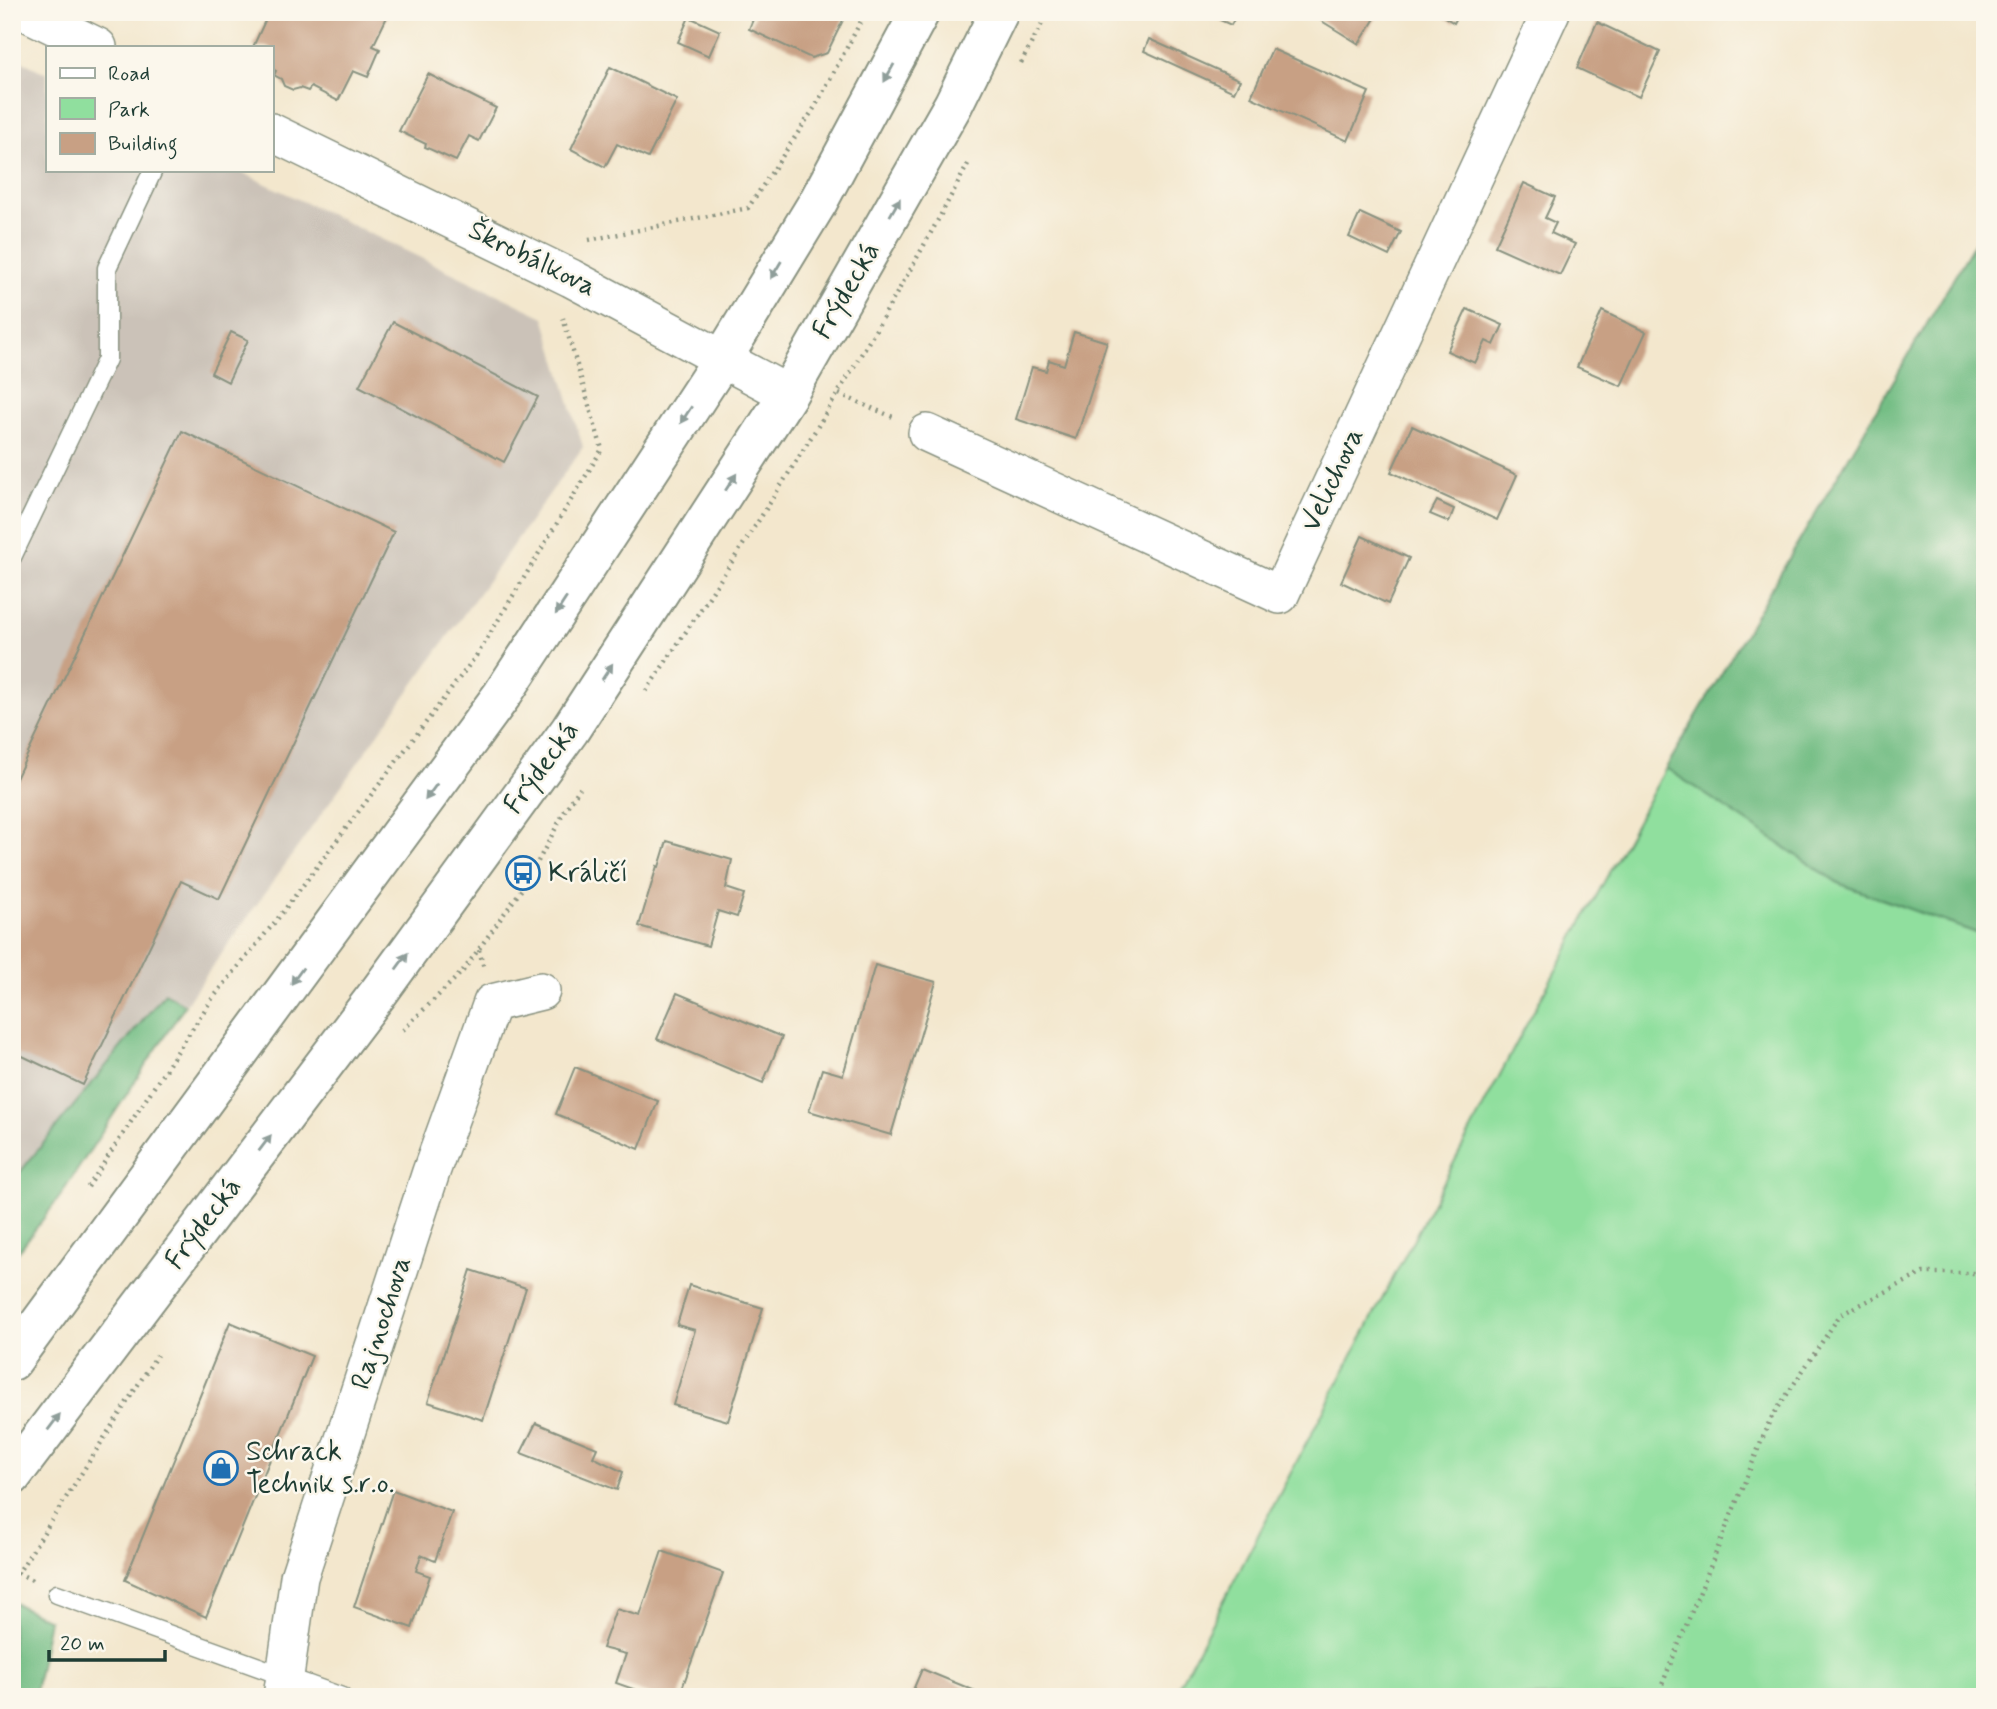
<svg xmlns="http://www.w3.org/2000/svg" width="1997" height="1709" viewBox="0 0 1997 1709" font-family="Mynerve,sans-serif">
<rect width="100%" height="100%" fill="#fbf7ec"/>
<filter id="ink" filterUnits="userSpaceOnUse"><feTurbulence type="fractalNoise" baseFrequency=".0143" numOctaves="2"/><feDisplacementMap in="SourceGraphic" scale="14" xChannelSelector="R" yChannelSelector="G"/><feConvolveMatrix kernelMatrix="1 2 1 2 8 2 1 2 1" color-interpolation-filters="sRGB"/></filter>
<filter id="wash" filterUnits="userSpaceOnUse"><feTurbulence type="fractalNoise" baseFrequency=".00686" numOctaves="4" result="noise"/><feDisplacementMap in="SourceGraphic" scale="28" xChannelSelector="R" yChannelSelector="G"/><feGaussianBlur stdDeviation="1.57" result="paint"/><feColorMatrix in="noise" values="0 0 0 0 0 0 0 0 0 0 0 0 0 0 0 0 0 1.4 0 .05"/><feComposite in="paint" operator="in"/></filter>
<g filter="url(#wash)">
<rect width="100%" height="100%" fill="#f3e7cd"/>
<path fill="#cbc2b8" d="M12 56 47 74V170H237L544 317 583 447 185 1005 165 993 12 1182Z"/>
<path fill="#90df9e" stroke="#588e69" stroke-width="2" d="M1666 768 1840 884 1985 936V1697H1173L1523 1031Z"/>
<g fill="#74be85" stroke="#4a7e5c" stroke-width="2">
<path d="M1985 225V936L1840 884 1666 768Z"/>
<path d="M165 993 185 1005 59 1198 12 1260V1182Z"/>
<path d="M12 1602 49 1620 34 1697H12Z"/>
</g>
<g id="blocks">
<g fill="#c8a084">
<path d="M269 12H382L388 15 373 46 380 49 368 77 353 71 338 101 311 87 308 91 300 88 293 90 284 86 281 79 274 75 276 71 271 68V47H253Z"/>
<path d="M756 12H847L827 53 811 58 749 29Z"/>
<path d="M1223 12H1238L1231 25 1220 20Z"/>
<path d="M1307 12H1379L1359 44Z"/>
<path d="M1437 12H1460L1454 23Z"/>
<path d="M689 17 720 31 709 56 678 42Z"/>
<path d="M1597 22 1660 52 1639 97 1577 68Z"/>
<path d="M1149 39 1240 80 1234 92 1144 51Z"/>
<path d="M1272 49 1369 92 1348 141 1251 97Z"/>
<path d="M610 67 677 100 648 158 617 144 605 167 571 149Z"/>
<path d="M428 74 496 108 479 141 469 136 456 161 425 147 426 144 399 131Z"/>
<path d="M1524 183 1555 197 1545 218 1556 223 1551 233 1575 244 1560 275 1495 246Z"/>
<path d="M1360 213 1401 232 1389 256 1349 237Z"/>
<path d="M1467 309 1503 325 1494 345 1486 341 1475 363 1447 351Z"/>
<path d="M1602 311 1646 332 1621 386 1577 367Z"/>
<path d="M393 322 538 397 504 462 359 386Z"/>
<path d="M231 332 248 340 228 382 211 373Z"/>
<path d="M1074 332 1107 342 1076 439 1016 419 1032 367 1046 371 1049 360 1064 365Z"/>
<path d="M1412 426 1517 475 1497 520 1391 472Z"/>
<path d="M182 431 394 532 219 899 181 881 83 1085 12 1051V787Z"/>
<path d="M1437 501 1454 509 1449 522 1430 514Z"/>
<path d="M1362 536 1409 558 1388 604 1341 582Z"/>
<path d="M667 841 732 860 726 888 744 894 737 917 718 911 708 946 639 926 657 866 659 867Z"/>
<path d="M875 965 936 982 891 1135 809 1111 822 1069 843 1075Z"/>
<path d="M677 993 782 1037 763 1083 657 1039Z"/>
<path d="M575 1067 658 1101 639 1149 556 1114Z"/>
<path d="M471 1270 526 1288 483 1420 428 1402Z"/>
<path d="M689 1285 763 1308 728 1421 673 1405 695 1330 677 1325Z"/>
<path d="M230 1322 312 1356 206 1617 125 1580Z"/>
<path d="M536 1423 597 1448 593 1457 623 1472 617 1490 521 1453Z"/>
<path d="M393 1490 452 1512 435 1561 421 1555 416 1571 430 1576 412 1628 354 1607Z"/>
<path d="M662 1551 723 1573 679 1697H656L616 1683 626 1654 602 1648 616 1609 640 1616Z"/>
<path d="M922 1669 990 1697H910Z"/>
</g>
</g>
</g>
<g filter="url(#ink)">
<use href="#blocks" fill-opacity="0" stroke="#899280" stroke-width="2"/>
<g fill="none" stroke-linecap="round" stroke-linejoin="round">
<g stroke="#899280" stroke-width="21">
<g id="lane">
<path d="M12 557 107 359V268L153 170"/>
<path d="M57 1594 342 1697"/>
</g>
</g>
<g stroke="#899280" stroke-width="40">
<g id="street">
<path d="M26 12 98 47"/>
<path d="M271 132 571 278 788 394"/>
<path d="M927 433 1280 595 1551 12"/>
<path d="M282 1697 299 1577 431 1172 492 1003 541 991"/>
</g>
</g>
<g stroke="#899280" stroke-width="42">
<g id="secondary">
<path d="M12 1361 502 695 723 358 818 202 920 12"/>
<path d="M12 1476 379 992 570 730 788 394 953 105 999 12"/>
</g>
</g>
<g stroke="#899280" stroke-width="4.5" stroke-dasharray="2 5" stroke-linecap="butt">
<path d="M1021 63 1048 12"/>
<path d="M589 240 748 208 815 107 866 12"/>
<path d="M839 394 893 417"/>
<path d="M646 691C762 520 872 346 968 164"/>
<path d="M479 950 484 968"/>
<path d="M403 1030 463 971 527 882 567 807 580 788"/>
<path d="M88 1187 212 999 279 917 479 652 602 449 563 318"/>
<path d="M32 1580 18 1573 157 1355"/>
<path d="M1657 1697 1770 1420 1840 1315 1923 1273H1985"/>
</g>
<use href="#lane" stroke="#fff" stroke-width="18"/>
<use href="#street" stroke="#fff" stroke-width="37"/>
<use href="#secondary" stroke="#fff" stroke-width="38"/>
</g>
<defs><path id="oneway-solid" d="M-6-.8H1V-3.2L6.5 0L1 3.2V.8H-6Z" transform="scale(1.75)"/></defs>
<g fill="#8f9e9a">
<use href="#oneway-solid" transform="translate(889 73) rotate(119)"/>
<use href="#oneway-solid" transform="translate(895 207) rotate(-60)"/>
<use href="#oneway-solid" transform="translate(776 270) rotate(121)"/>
<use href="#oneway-solid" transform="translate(686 415) rotate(123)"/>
<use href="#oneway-solid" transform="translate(731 482) rotate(-57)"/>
<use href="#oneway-solid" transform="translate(561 606) rotate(123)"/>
<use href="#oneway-solid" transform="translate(607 672) rotate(-57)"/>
<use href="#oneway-solid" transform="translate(431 792) rotate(126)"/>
<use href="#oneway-solid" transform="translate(402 961) rotate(-54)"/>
<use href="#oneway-solid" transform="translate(297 976) rotate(126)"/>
<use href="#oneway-solid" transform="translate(265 1143) rotate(-53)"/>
<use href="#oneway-solid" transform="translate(54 1422) rotate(-53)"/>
</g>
</g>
<defs>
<g id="bus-ring" transform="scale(1.75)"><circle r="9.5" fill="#fbf7ec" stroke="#1f6fb2" stroke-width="1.5"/><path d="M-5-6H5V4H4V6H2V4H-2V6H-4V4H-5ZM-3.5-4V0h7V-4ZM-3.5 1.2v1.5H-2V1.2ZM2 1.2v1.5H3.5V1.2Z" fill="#1f6fb2"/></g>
<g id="shop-ring" transform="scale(1.75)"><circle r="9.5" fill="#fbf7ec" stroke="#1f6fb2" stroke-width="1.5"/><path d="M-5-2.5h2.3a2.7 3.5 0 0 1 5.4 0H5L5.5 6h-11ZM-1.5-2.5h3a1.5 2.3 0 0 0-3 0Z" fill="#1f6fb2"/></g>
</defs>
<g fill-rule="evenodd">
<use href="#bus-ring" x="523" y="873"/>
<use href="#shop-ring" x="221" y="1468"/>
</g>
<g text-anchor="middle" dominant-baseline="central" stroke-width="5" stroke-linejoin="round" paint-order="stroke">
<g font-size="28" fill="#1f3d34" stroke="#fbf7ec">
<text transform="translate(532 259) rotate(26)">Škrobálkova</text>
<text transform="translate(847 291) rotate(-60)">Frýdecká</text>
<text transform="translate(1333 480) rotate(-65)">Velichova</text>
<text transform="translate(542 768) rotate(-54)">Frýdecká</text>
<text transform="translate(204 1224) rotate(-53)">Frýdecká</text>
<text transform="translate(382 1323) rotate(-72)">Rajnochova</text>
</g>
<g font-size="28" fill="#1f3d34" stroke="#fbf7ec" text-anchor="start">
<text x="548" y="873">Králičí</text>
<text x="246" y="1452">Schrack<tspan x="246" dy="32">Technik s.r.o.</tspan></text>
</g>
</g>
<rect width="1997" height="1709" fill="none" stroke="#fbf7ec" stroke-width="42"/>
<rect x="46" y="46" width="228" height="126" fill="#fbf7ec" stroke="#a3ada2" stroke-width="2"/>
<rect x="60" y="68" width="35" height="10" fill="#ffffff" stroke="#a3ada2" stroke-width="2"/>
<text x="108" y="80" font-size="21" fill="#1f3d34">Road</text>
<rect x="60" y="98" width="35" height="21" fill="#90df9e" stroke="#a3ada2" stroke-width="2"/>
<text x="108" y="116" font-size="21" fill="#1f3d34">Park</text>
<rect x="60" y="133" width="35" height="21" fill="#c8a084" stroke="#a3ada2" stroke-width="2"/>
<text x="108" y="150" font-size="21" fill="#1f3d34">Building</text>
<path d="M49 1650v10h116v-10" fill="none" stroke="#1f3d34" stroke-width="3.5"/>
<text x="60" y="1650" font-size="21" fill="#1f3d34" stroke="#fbf7ec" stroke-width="5" paint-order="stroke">20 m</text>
</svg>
